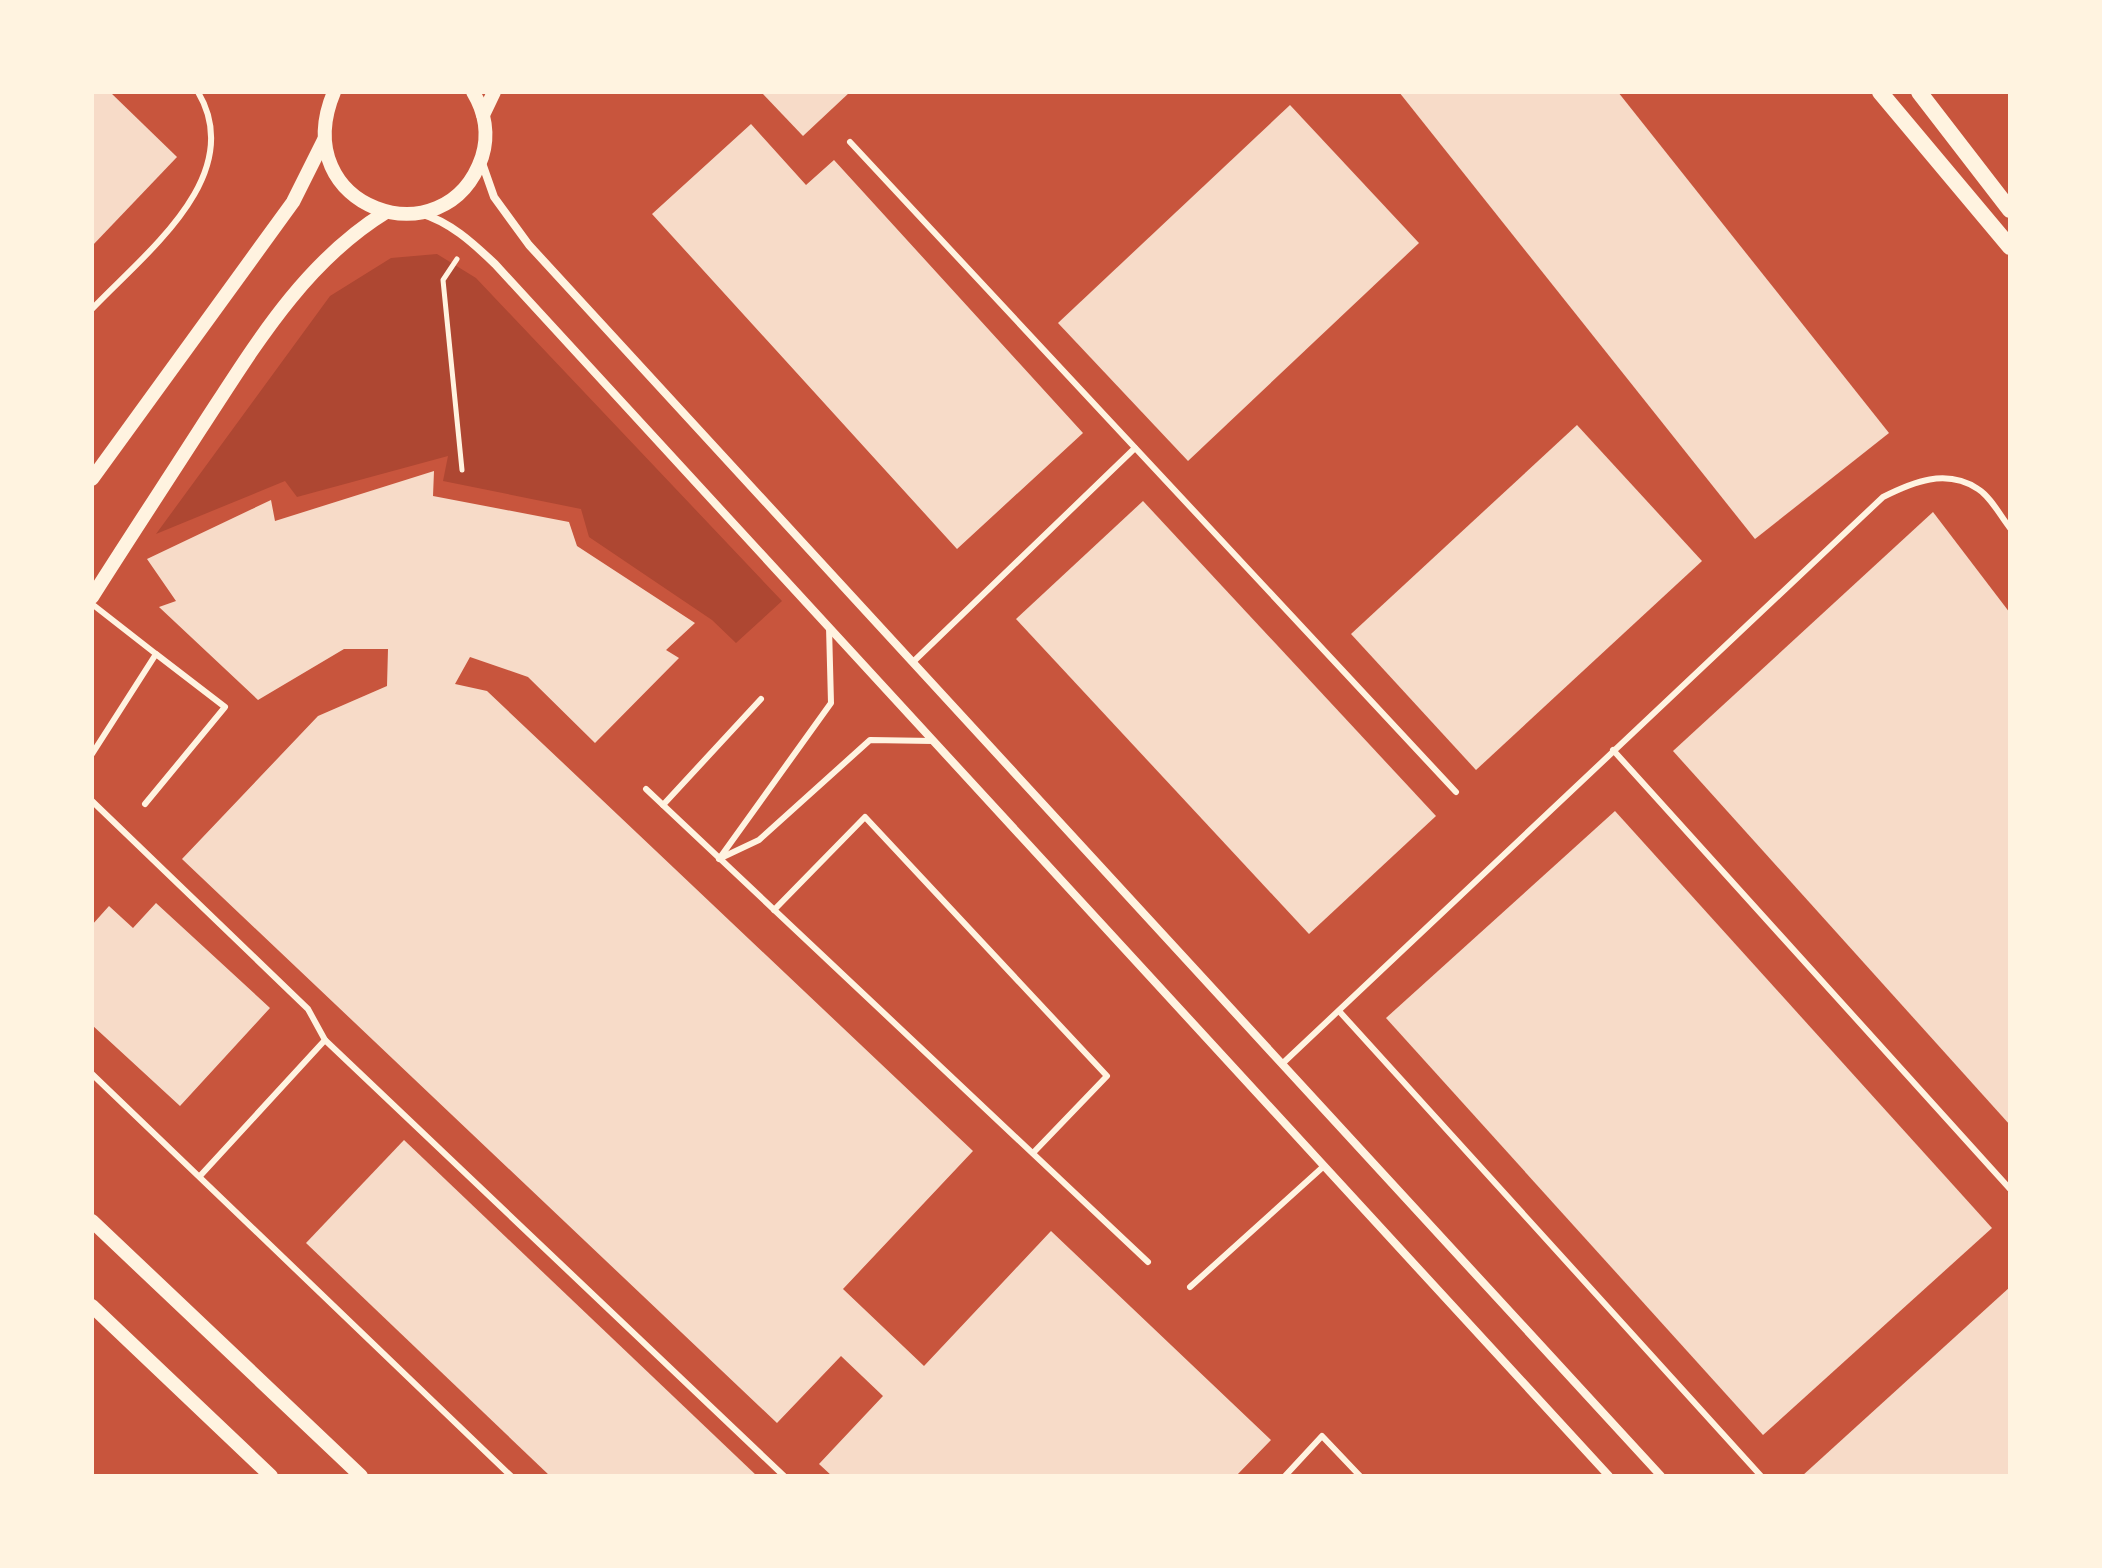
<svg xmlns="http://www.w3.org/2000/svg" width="2102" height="1568" viewBox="0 0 2102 1568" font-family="'PT Sans Narrow',sans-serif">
<rect width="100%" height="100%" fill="#c8553d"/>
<path fill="#ae4732" d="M437 254 476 278 782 601 736 643 712 620 589 537 581 509 443 481 448 456 297 497 285 481 156 534 330 296 391 258Z"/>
<g fill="#f7dbc8">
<path d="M92 92H110L177 157 92 246Z"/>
<path d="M761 92H850L803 136Z"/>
<path d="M1399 92H1618L1889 433 1755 539Z"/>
<path d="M1290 105 1419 243 1188 461 1058 323Z"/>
<path d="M751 124 806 185 834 160 1083 433 957 549 652 214Z"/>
<path d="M1577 425 1702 561 1476 770 1351 634Z"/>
<path d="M434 471 433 496 569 522 577 546 695 623 666 650 679 658 595 743 528 677 470 657 455 684 487 691 973 1151 843 1289 924 1366 1051 1231 1271 1440 1236 1476H832L819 1464 883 1396 841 1356 777 1423 182 859 318 716 387 686 388 649H344L258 700 159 607 176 601 147 559 271 500 275 521Z"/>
<path d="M1143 501 1436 816 1309 934 1016 619Z"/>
<path d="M1933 512 2010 613V1125L1673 751Z"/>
<path d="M1615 811 1992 1228 1763 1435 1386 1018Z"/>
<path d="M156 903 270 1008 180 1106 92 1025V925L109 906 133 928Z"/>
<path d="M404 1140 757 1476H550L306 1243Z"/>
<path d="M2010 1287V1476H1802Z"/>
</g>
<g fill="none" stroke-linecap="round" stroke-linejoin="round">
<path stroke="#fff3e0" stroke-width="5" d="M457 259 443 280 462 470"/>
<g stroke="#fff3e0" stroke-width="6">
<path d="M850 142 1456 792"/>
<path d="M92 309C144 254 248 176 198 92"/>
<path d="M92 604 156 654"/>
<path d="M913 662 1135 448"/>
<path d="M1613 750 2010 1189"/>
<path d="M92 754 156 654 225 707 145 804"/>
<path d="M646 789 1148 1262"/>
<path d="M92 801 308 1009 325 1040"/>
<path d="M663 805 761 699"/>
<path d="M723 857 759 840 870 740 933 741"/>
<path d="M719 859 831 703 829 627"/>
<path d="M774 910 865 817 1107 1076 1033 1153"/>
<path d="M1339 1011 1761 1476"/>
<path d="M1282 1064 1883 497C1913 482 1946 468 1978 489 1991 497 2001 517 2010 528"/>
<path d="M92 1074 511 1476"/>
<path d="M200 1176 325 1040 784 1476"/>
<path d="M1190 1287 1324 1166"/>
<path d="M1285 1476 1322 1436 1360 1476"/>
</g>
<g stroke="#fff3e0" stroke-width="8">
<path d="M481 160 494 197 529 245 1661 1476"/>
<path d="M420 213C450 222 472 242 495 264L1609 1476"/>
</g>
<g stroke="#fff3e0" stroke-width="14">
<path d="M334 92C285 209 446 263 482 157 489 135 485 112 473 92"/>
<path d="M483 115 494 92"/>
<path d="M92 479 293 202 324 140"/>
<path d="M92 597C128 540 165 484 201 428 254 347 303 263 386 212"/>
<path d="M92 1221 361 1476"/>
<path d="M92 1306 271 1476"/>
</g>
<g stroke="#fff3e0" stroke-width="16">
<path d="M1880 92 2010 247"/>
<path d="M1919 92 2010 210"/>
</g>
</g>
<rect width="2102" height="1568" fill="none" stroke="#fff3e0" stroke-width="188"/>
</svg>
